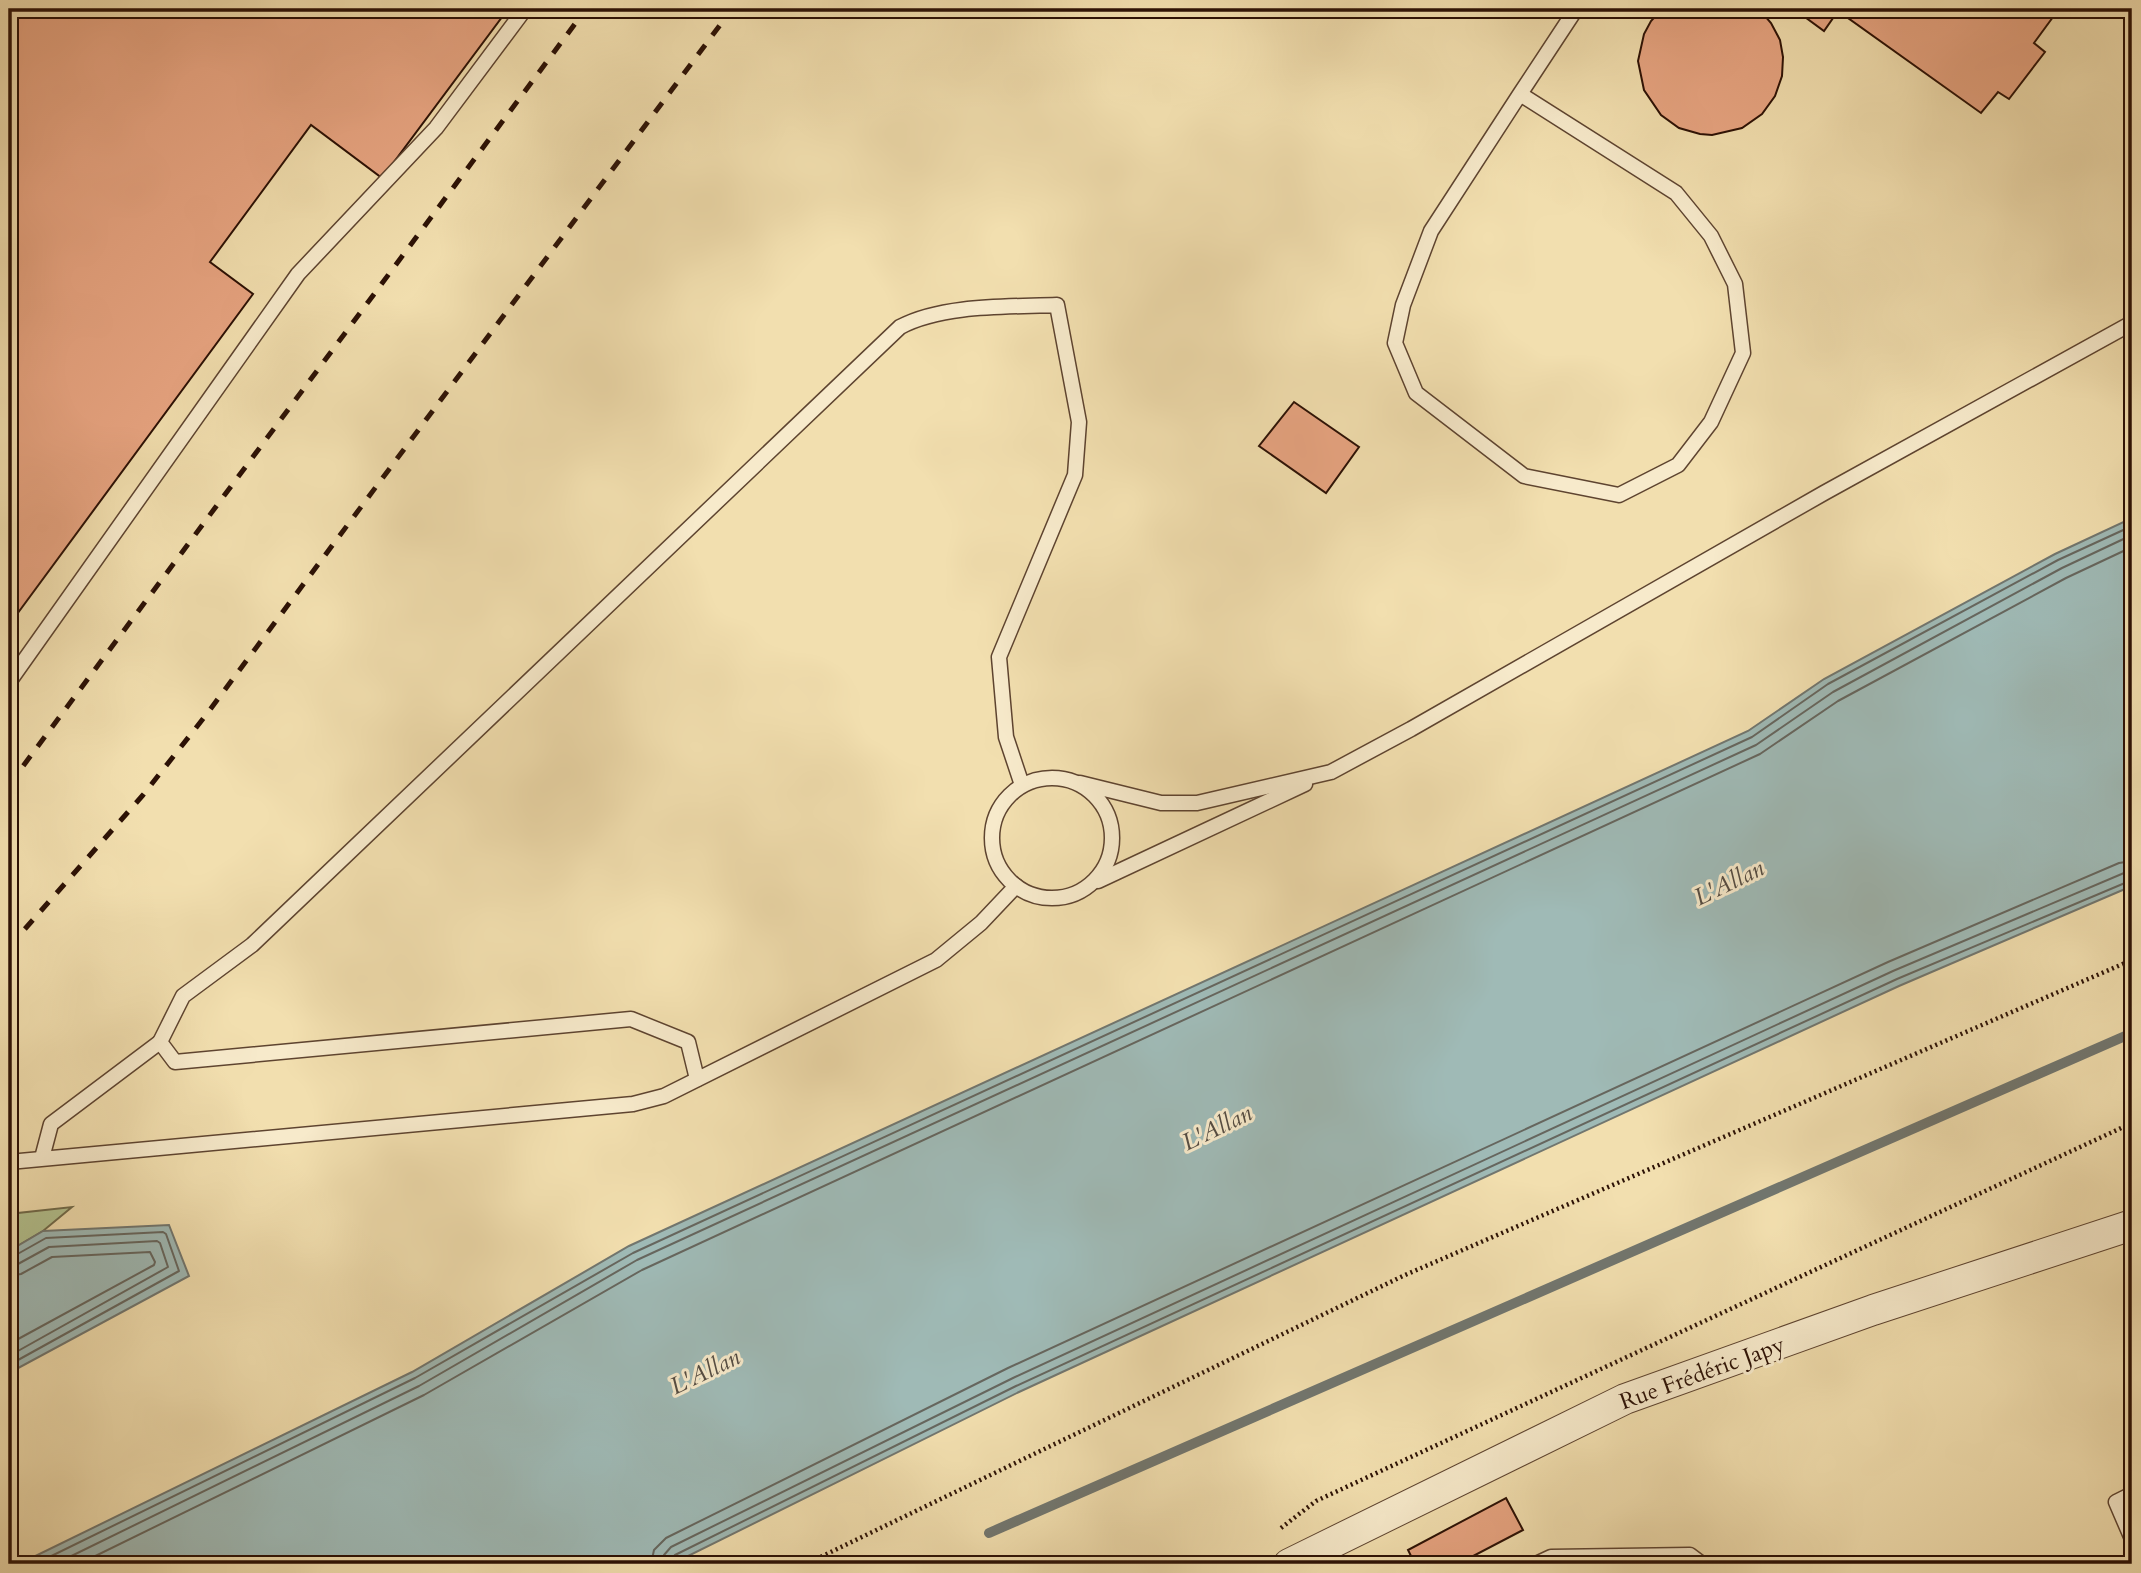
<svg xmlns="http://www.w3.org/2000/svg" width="2141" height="1573" viewBox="0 0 2141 1573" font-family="Cardo,serif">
<rect width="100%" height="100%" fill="#f2dfaf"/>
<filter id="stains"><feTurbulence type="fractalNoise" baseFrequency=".00286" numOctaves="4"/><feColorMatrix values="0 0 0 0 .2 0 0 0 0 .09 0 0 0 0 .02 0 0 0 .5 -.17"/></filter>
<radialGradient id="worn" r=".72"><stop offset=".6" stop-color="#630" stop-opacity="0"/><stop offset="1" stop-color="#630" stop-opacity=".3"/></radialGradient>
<path fill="#b4c390" stroke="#706a4a" stroke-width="2" d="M72 1207 43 1231 9 1251V1214Z"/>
<g fill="#9fbab6" stroke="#71766f" stroke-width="2">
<path d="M2132 518V886L1899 986 1019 1392 672 1564H19L412 1372 629 1246 1748 731 1824 679 2055 554Z"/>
<path d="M169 1225 189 1276 9 1373V1251L43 1231Z"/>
</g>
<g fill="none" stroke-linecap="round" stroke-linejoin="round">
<g stroke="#66665e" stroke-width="2">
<path d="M9 1257 14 1256 46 1238 163 1232 166 1234 179 1271 9 1365"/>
<path d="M9 1266 18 1264 49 1247 157 1241 160 1243 168 1267 9 1356"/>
<path d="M9 1276 21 1274 52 1257 150 1252 155 1262 154 1265 9 1344"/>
<path d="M35 1564 415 1378 633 1253 1752 737 1828 684 2058 560 2132 526"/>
<path d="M55 1564 419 1386 637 1260 1756 745 1833 692 2062 568 2132 535"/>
<path d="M79 1564 424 1395 642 1270 1760 754 1838 701 2066 578 2132 547"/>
<path d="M651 1564 654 1550 666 1538 1008 1368 1888 962 2119 863 2132 861"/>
<path d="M662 1564 664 1555 671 1547 1013 1378 1893 971 2124 873 2132 871"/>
<path d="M671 1564V1559L675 1555 1016 1386 1897 979 2132 880"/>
</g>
<path stroke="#71766f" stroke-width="10" d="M989 1533 2132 1033"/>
</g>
<g fill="#e7a481" stroke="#2c1105" stroke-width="2">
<path d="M9 9H508L382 178 311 125 210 262 253 294 9 625Z"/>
<path d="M1662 9H1759L1771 23 1780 40 1783 57 1782 76 1775 96 1762 114 1742 128 1712 135 1700 134 1679 128 1661 115 1644 90 1638 61 1644 34 1651 21Z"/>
<path d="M1794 9H2042L2053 17 2034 43 2045 52 2009 99 1998 92 1981 113 1838 11 1824 31Z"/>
<path d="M1294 402 1359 447 1326 493 1259 446Z"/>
<path d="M1506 1498 1523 1530 1458 1564H1415L1408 1550Z"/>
</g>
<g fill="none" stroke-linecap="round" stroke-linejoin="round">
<g stroke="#5e4430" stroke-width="17">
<g id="service">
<path d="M1520 94 1676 193 1711 236 1735 284 1743 353 1711 422 1678 465 1619 495 1524 476 1416 393 1395 343 1403 305 1431 231 1520 94 1576 9"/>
<path d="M9 682 298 274 436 128 525 9"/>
<circle cx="1052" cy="838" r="60"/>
<path d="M1080 783 1161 803H1197L1331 772 1411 729 1824 493 2132 323"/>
<path d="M1098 881 1305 784"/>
<path d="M697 1079 688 1042 631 1019 175 1062 160 1042 183 996 252 945 900 327C943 304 1010 307 1057 305L1079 422 1075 475 999 657 1006 737 1022 785"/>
<path d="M42 1158 51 1124 160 1042"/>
<path d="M9 1162 633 1104 664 1096 936 960 981 923 1016 886"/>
<path d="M2132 1494 2116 1502 2132 1539"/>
<path d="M1536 1564 1551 1557 1690 1555 1702 1564"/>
</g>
</g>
<g stroke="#5e4430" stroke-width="32">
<path id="minor" d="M1289 1564 1625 1399 1873 1310 2132 1225"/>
</g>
<g stroke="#2c1105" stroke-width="4.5" stroke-dasharray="2 3.5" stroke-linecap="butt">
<path d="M1281 1528 1316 1501 2132 1123"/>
<path d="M806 1564 1405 1275 2132 960"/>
</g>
<use href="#service" stroke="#f7eacb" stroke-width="14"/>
<use href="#minor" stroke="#f7eacb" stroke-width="30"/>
<g stroke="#2c1105" stroke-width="5" stroke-dasharray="12 12" stroke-linecap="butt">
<path d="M9 785 586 9"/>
<path d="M9 947 143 795 206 715 732 9"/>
</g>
</g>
<g text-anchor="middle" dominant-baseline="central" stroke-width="6" stroke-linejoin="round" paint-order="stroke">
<g font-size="23" fill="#2c1105" stroke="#f7eacb">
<text transform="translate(1702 1373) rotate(-20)">Rue Frédéric Japy</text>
</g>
<g font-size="24" font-style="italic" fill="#544c43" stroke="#f7eacb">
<text transform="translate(1729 883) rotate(-26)">L'Allan</text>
<text transform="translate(1217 1128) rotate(-26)">L'Allan</text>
<text transform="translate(705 1372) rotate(-26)">L'Allan</text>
</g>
</g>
<rect width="2141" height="1573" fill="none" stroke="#f2dfaf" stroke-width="35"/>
<rect x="10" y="10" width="2120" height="1552" fill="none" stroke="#2c1105" stroke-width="3.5"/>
<rect x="18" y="18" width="2106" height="1538" fill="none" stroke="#2c1105" stroke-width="2"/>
<rect width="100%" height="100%" filter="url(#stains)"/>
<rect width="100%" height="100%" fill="url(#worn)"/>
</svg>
